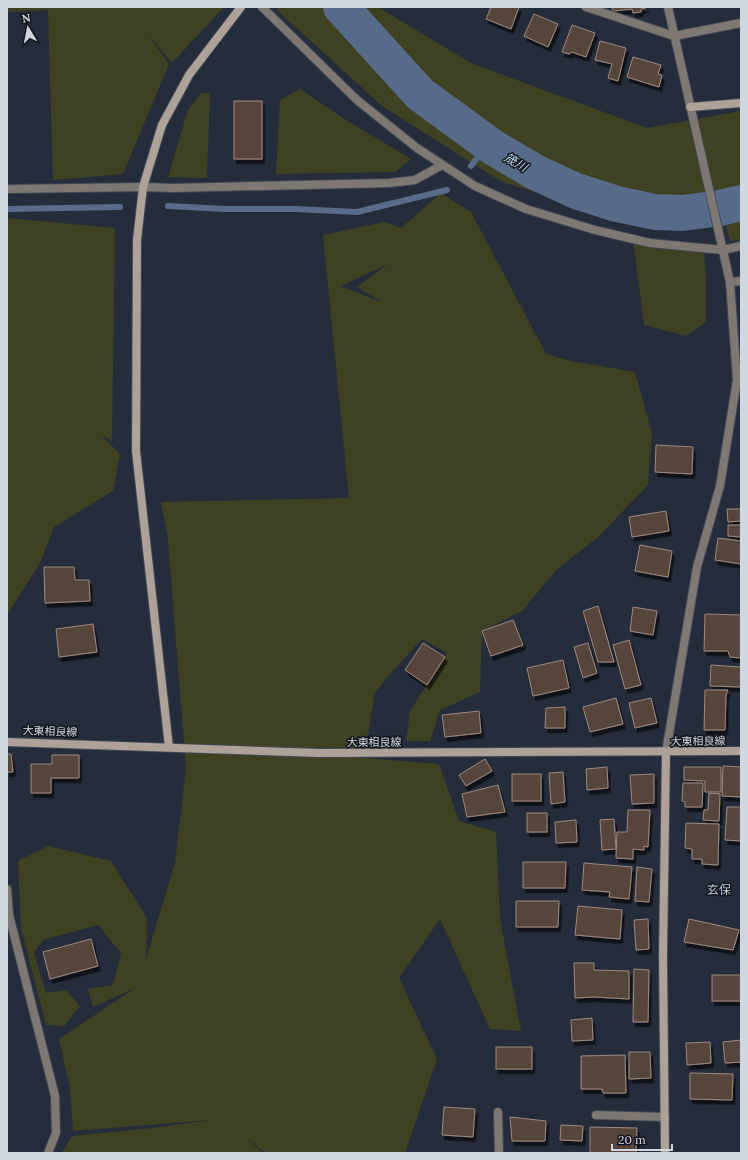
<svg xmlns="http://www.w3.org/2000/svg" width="748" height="1160" viewBox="0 0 748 1160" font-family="Lora,'Noto Sans JP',serif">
<defs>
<filter id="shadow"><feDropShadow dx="2.5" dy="4.5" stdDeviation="0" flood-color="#0009"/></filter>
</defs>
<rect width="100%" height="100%" fill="#252d3c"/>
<g fill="#3e4221" fill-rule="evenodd">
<path d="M7 7H224L172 63 147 33 169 64 123 174 53 180 48 10 7 12Z"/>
<path d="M276 7H378L471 63 647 128 741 111V204L660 230 502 182 382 106 279 12Z"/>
<path d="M300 89 346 120 411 159 395 172 276 174 280 100Z"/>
<path d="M201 93H210L207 178 168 177 188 110Z"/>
<path d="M441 193 471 212 546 354 571 361 635 372 652 434 648 485 597 538 557 569 522 611 482 631 480 692 440 710 430 741H406L410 711 447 653 422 639 390 674 375 693 364 758 439 764 459 821 496 832 500 919 521 1031 490 1029 440 919 399 978 437 1059 405 1153H265L241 1133 263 1153H62L72 1136 152 1128 211 1120 73 1131 70 1089 59 1039 135 988 93 1007 88 989 113 985 121 953 98 925 43 940 34 953 46 993 66 990 80 1006 64 1026 46 1025 21 928 18 861 48 846 111 861 147 918 146 959 175 863 186 768 168 540 161 502 349 498 323 235 384 222 401 228ZM388 264 357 287 383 303 341 286Z"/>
<path d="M741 207V240L730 241 723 213Z"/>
<path d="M7 218 115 228 112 441 101 435 120 454 113 491 54 527 40 563 7 615Z"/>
<path d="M633 239 704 253 706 279V322L686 336 644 325Z"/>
</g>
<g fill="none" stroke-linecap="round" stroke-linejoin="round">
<g stroke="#566c8a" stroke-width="6">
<path d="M471 166 488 144"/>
<path d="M168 206 225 209H295L357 212 447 190"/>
<path d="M7 209 120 207"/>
</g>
<path stroke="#566c8a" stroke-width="36" d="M341 7 420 94 494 148 535 172 576 191 617 204 655 212 683 213 720 208 741 203"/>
</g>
<g fill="#57443b" stroke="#9e897f" filter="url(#shadow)">
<path d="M491 7H519L511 29 486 19Z"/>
<path d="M612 7H646V8L641 9V12L633 13 632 9 613 11Z"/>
<path d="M534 14 558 24 548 47 524 36Z"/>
<path d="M572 25 595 33 586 57 572 52 569 54 562 52Z"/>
<path d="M600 41 626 48 618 81 608 78 612 64 595 60Z"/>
<path d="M633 57 661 65 658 74 662 75 659 87 627 77Z"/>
<rect x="234" y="101" width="28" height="58"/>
<path d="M656 445 693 447 692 474 655 472Z"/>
<path d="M727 509H741V521L728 522Z"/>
<path d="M666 511 669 531 632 537 629 517Z"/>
<path d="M728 525H741V537L728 536Z"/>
<path d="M718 538 741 541V564L715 560Z"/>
<path d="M640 545 672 551 668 577 635 571Z"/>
<path d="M44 567H74L75 580H89L90 601 45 603Z"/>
<path d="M598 606 614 662H598L583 611Z"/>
<path d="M633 607 657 611 653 635 630 631Z"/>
<path d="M705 614 741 615V658L730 657 728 651H704Z"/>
<path d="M513 620 523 645 491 656 482 631Z"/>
<path d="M93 624 97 652 59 657 56 629Z"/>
<path d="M629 640 641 685 625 689 613 645Z"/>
<path d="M423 643 445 657 427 685 405 670Z"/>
<path d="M588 643 597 673 583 678 574 647Z"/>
<path d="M563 660 569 688 533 696 527 668Z"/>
<path d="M711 665 741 667V687L710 686Z"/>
<path d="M705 690H728L726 695 725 730H704Z"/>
<path d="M616 698 623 724 590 732 583 707Z"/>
<path d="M651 698 657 723 635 728 629 703Z"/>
<path d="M565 707V728H545L546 708Z"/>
<path d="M479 711 481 733 445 737 442 715Z"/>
<path d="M7 754H11L13 772H7Z"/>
<path d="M52 755H79V778H51V793H31V764H52Z"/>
<path d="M485 759 492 771 466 786 459 775Z"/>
<path d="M723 766 741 767V797L722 796Z"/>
<path d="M607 767 608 788 587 790 586 769Z"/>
<path d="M684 767H721V792H705V781L684 780Z"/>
<path d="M563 772 565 802 551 804 549 773Z"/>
<rect x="512" y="774" width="29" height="27"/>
<path d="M654 774V803L632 804 630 775Z"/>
<path d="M683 783H703L702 807H685V802L682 801Z"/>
<path d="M498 785 505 812 467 817 462 794Z"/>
<path d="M709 793 720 794 719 821 703 820 704 810H708Z"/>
<path d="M727 807H741V841L725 840Z"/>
<path d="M628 810H650L648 847 644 846V850L633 849V859L616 858 617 832H627Z"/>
<rect x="527" y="813" width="20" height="19"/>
<path d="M614 819 616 849 602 850 600 820Z"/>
<path d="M576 820 577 842 556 843 555 822Z"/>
<path d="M686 823 719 824 718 865 702 864V859H692V849L685 848Z"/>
<path d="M523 862H566L565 888H523Z"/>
<path d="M584 863 632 867 629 899 609 897 610 892 582 890Z"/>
<path d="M637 867 652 869 649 902 635 901Z"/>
<path d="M516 901H559L558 927H516Z"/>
<path d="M578 906 622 910 620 939 575 935Z"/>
<path d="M648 919 649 949 636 950 634 920Z"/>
<path d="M689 919 739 930 733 950 684 942Z"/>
<path d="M91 939 98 966 50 979 43 952Z"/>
<path d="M574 963H594V970L629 971V999L594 997 575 998Z"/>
<path d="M634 969 649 970 648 1022H633Z"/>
<rect x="712" y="975" width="29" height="26"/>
<path d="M592 1018 593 1040 572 1041 571 1020Z"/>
<path d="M741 1040V1062L725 1063 723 1042Z"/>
<path d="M710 1042 711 1063 687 1065 686 1043Z"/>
<rect x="496" y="1047" width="36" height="22"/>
<path d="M629 1052H650L651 1078 629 1079Z"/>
<path d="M625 1055 626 1093H603L602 1089H581V1056Z"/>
<path d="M690 1073 733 1074 732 1100 690 1099Z"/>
<path d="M444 1107 475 1109 473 1137 442 1135Z"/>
<path d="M510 1117 546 1121 545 1141H512Z"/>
<path d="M561 1125 583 1126 582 1141 560 1140Z"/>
<path d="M590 1127 637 1128 636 1153H590Z"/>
</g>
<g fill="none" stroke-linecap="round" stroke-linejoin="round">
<g stroke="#414856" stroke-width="10">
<g id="lane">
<path d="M498 1112 499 1153"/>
<path d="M596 1115 665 1117"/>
</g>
</g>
<g stroke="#414856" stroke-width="10">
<g id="street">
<path d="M262 7 357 100 417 148 475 186 526 209 595 230 650 243 723 250 741 246"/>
<path d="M586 7 674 36 741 23"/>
<path d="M7 189 143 187 173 188 389 183 415 180 442 165"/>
<path d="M730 282 741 281"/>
<path d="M666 752 697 567 720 486 737 380 730 282 668 7"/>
<path d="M7 889 9 915 55 1096 56 1133 48 1153"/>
</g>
</g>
<g stroke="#414856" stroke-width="10">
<g id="secondary">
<path d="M690 107 741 103"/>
<path d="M7 742 319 753 741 751"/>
<path d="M169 747 136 451 137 240 143 187 162 125 189 75 241 7"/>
<path d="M665 1153 663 956 666 752"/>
</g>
</g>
<use href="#lane" stroke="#7f7771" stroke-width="8"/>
<use href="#street" stroke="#7f7771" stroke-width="8"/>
<use href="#secondary" stroke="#aea197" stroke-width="8"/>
</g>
<g text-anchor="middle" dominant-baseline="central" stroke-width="3" stroke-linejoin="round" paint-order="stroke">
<g font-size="11" fill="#d1d7e1" stroke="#12161c">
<text transform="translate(50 731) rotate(2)">大東相良線</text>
<text transform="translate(698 741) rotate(-1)">大東相良線</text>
<text x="374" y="742">大東相良線</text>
</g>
<g font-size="12" font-style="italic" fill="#c4dbfb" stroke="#12161c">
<text transform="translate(516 162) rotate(30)">筬川</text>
</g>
<g font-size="12" fill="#bec9dd" stroke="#12161c">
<text x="719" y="889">玄保</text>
</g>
</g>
<rect width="748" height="1160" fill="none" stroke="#d1d7e1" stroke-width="16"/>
<g transform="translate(28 28) rotate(350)" stroke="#12161c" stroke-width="3" paint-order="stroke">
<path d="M0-3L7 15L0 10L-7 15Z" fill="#d1d7e1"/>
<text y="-6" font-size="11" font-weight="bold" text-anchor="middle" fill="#d1d7e1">N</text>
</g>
<path d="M612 1144v6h60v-6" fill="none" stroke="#d1d7e1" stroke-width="2"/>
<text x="618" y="1144" font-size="12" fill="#d1d7e1" stroke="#12161c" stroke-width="3" paint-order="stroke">20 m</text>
</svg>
